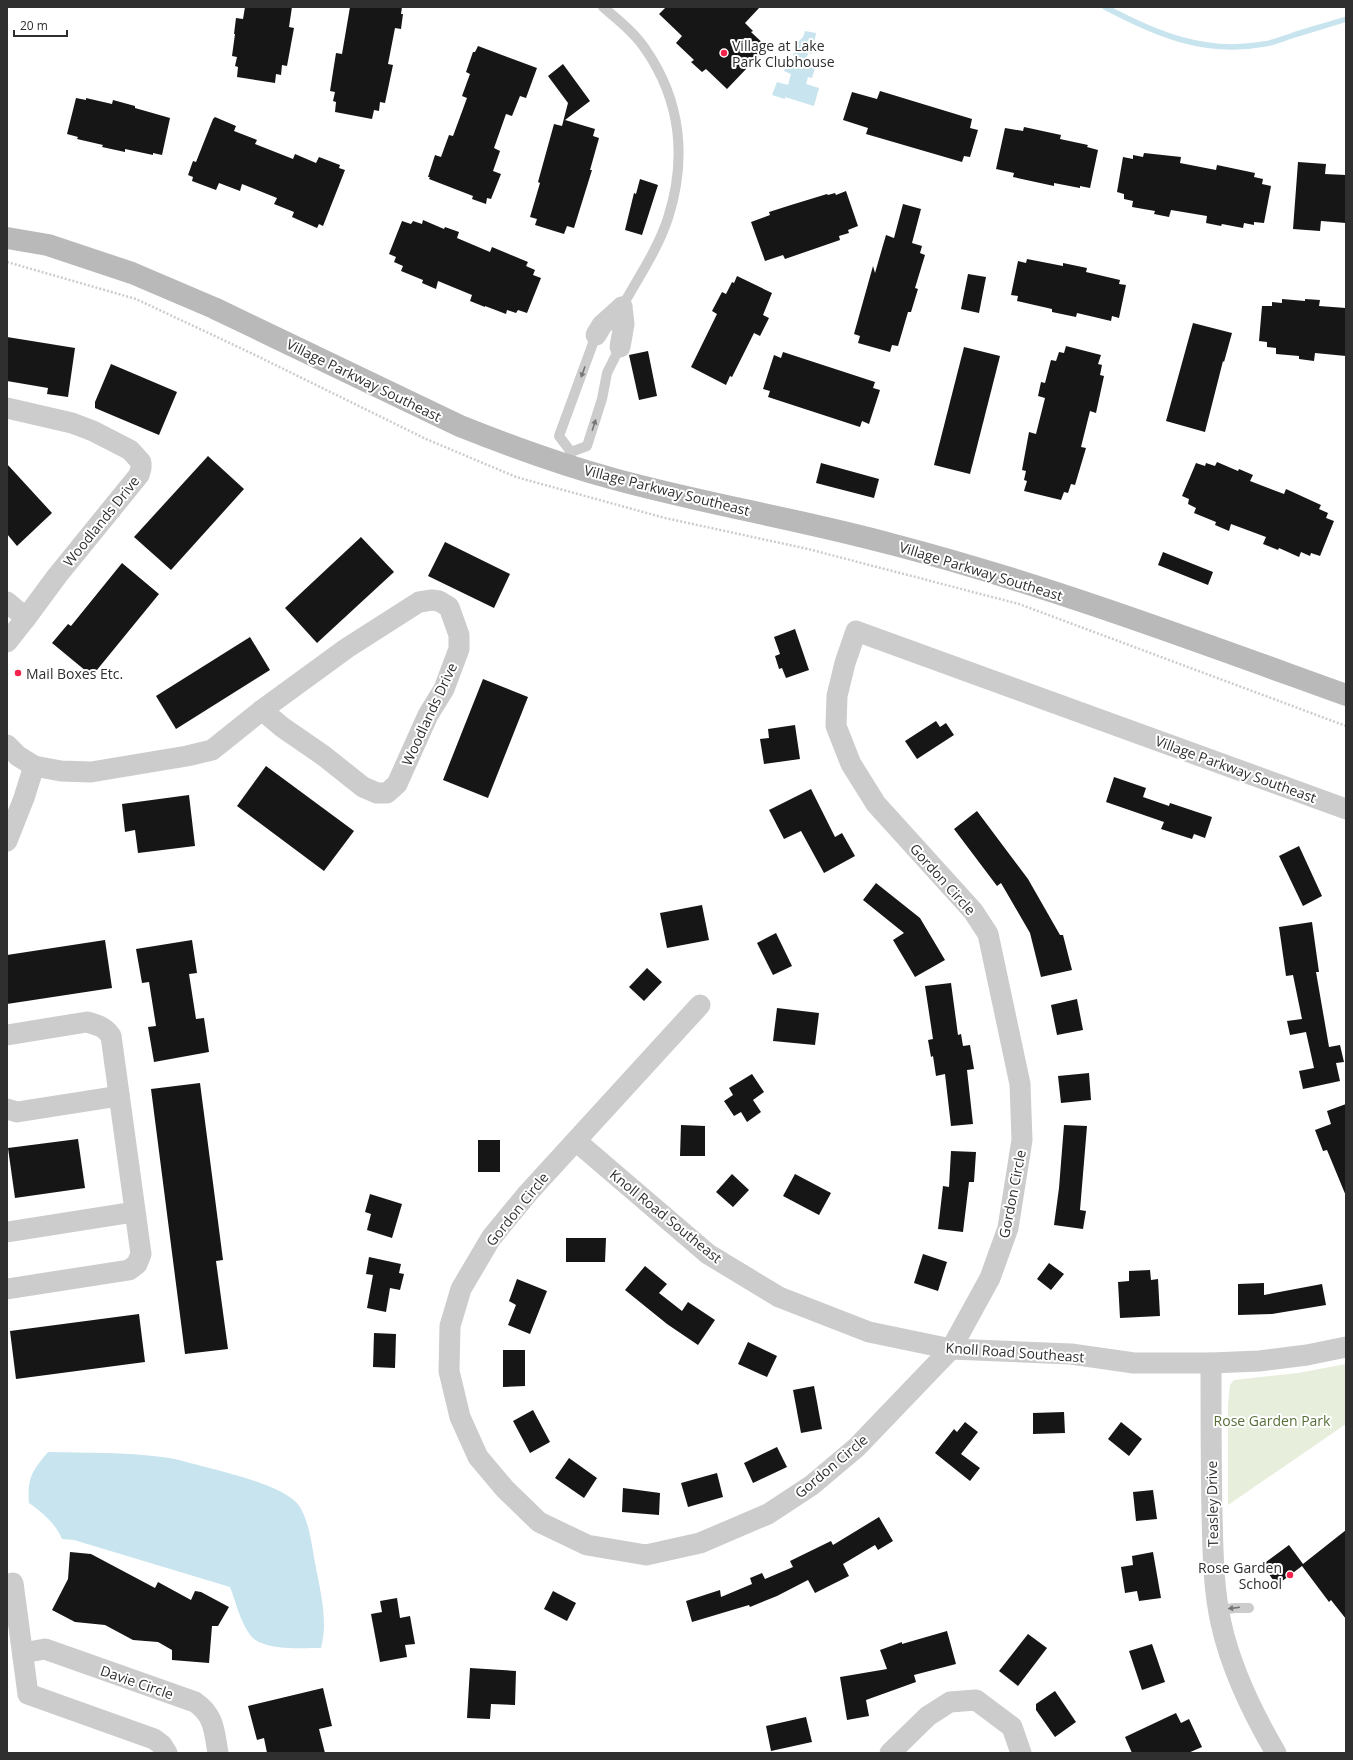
<svg xmlns="http://www.w3.org/2000/svg" width="1353" height="1760" viewBox="0 0 1353 1760" font-family="'Open Sans',sans-serif">
<rect width="100%" height="100%" fill="#fff"/>
<path fill="#e8eedc" d="M1346 1364V1424L1228 1505V1404L1230 1385 1234 1380 1298 1373Z"/>
<g fill="#c7e4ef">
<path d="M805 31 816 33 812 54 808 53 806 59 793 56 796 44 803 37Z"/>
<path d="M789 57 816 65 812 78 808 77 806 84 819 88 814 106 785 97V99L772 95 777 82 788 85 791 74 784 71Z"/>
<path d="M48 1452C86 1453 125 1452 162 1457 174 1458 186 1462 198 1465 222 1472 286 1485 300 1507 310 1524 312 1548 316 1568 321 1594 328 1622 321 1648 303 1648 263 1651 251 1636 240 1622 236 1602 230 1587L74 1540 62 1539C56 1524 43 1513 29 1503 27 1478 32 1471 48 1452Z"/>
</g>
<g fill="none" stroke-linecap="round" stroke-linejoin="round">
<path stroke="#c7e4ef" stroke-width="5.5" d="M1105 7C1156 34 1205 55 1264 44 1273 43 1282 39 1291 36 1309 30 1328 25 1346 19"/>
</g>
<g fill="#161616">
<path d="M245 7H292L289 27 294 28 287 66 282 65 281 75 276 74 275 83 237 77 238 67 235 66 237 57 232 56 235 34H234L236 18 243 19Z"/>
<path d="M350 7H402L401 14H403L401 29 395 28 388 64 393 65 385 103 380 102 379 111 374 110 372 119 335 112 336 102 333 101 335 92 330 91 336 53 342 54Z"/>
<path d="M666 7H760L745 23 753 31 751 32 767 47 727 89 706 69 702 72 691 62 694 60 676 43 682 36 659 14Z"/>
<path d="M478 46 537 68 526 98 520 96 512 116 506 114 494 148 500 151 493 171 501 174 491 199 487 198 486 204 472 199 473 196 429 179 430 177H428L435 155 441 157 449 135 453 136 467 98 462 96 470 74 466 72 473 52H475Z"/>
<path d="M563 64 590 101 565 120 595 129 593 136 599 138 590 170H592L574 228 567 226 564 234 535 225 537 219 530 217 540 183 538 182 554 124 562 126 568 103 548 76Z"/>
<path d="M880 91 972 119 970 128 978 130 970 157 964 156 962 162 866 134 868 128 843 120 852 92 877 99Z"/>
<path d="M76 98 86 100V98L112 104 113 100 135 106V108L170 118 162 155 153 153V155L125 149V152L102 147 103 145 77 139 78 137 67 134Z"/>
<path d="M215 117 236 126 234 131 257 140 255 144 293 159 295 154 316 163 319 157 340 165 339 168 345 170 323 226 319 224 317 228 292 217 294 212 274 204 277 198 242 184 240 191 219 183 216 190 192 181 193 177 188 175 193 161 196 162 213 119Z"/>
<path d="M1024 127 1061 135 1060 139 1088 145 1087 147 1098 150 1090 188 1080 186V188L1054 183V186L1013 177 1014 173 996 169 1005 128 1023 131Z"/>
<path d="M1144 153 1181 157 1180 163 1216 170 1217 165 1255 173 1254 177 1263 179 1262 184 1271 186 1264 223 1254 222V225L1244 223 1243 228 1222 224 1221 226 1206 223 1207 216 1171 210 1169 217 1154 214 1155 211 1132 207 1133 201 1124 199V194L1117 192 1123 157 1133 159V155L1143 157Z"/>
<path d="M1298 162 1326 164 1325 174 1346 175V223L1321 221 1320 231 1293 229Z"/>
<path d="M640 179 658 185 642 235 625 230 634 193 636 194Z"/>
<path d="M846 191 858 226 848 230 849 233 839 236 840 240 785 259 783 255 765 261 751 222 770 215 769 212 791 205 827 194 828 195 835 193 836 195Z"/>
<path d="M903 204 921 209 912 243 922 246 920 253 925 255 915 288 918 289 911 312H908L898 346 892 345 890 352 858 343 860 336 854 334 873 266 875 273 886 235 894 238Z"/>
<path d="M423 220 444 229 445 227 459 232 457 238 490 252 492 247 528 262 526 266 535 270 533 275 541 278 527 313 518 310 516 313 507 310 506 314 485 306V307L470 301 472 295 438 281 436 289 422 283 423 280 401 271 403 266 394 262 396 257 389 254 402 221 411 224 413 221 422 224Z"/>
<path d="M1027 259 1063 266V263L1087 268 1086 272 1120 280 1119 284 1126 285 1119 318 1112 316 1111 321 1077 313 1076 317 1052 312V309L1017 301 1018 296 1011 295 1018 261 1026 263Z"/>
<path d="M968 274 986 277 979 313 961 309Z"/>
<path d="M737 276 772 293 763 315 769 318 760 336 754 333 732 377 730 376 726 385 691 367 717 314 712 311 722 292 726 294 732 282 734 283Z"/>
<path d="M1282 299 1305 301V299L1320 300 1319 306 1346 308V356L1315 353 1314 361 1299 359V356L1276 354V348L1267 347V342L1259 341 1262 306H1272V302L1282 303Z"/>
<path d="M1193 323 1232 333 1224 362 1223 361 1205 432 1166 421Z"/>
<path d="M7 337 75 348 68 397 47 394 48 388 7 381Z"/>
<path d="M1066 346 1101 355 1098 364 1102 365 1100 375 1104 376 1096 413 1090 411 1081 447 1086 448 1075 485 1071 484 1068 493 1064 492 1061 500 1024 491 1027 481 1024 480 1026 471 1022 470 1029 432 1036 434 1045 398 1038 396 1041 382 1045 383 1051 360 1056 361 1059 352 1064 353Z"/>
<path d="M964 347 1000 356 970 474 934 465Z"/>
<path d="M648 351 657 396 639 400 629 355Z"/>
<path d="M783 352 875 382 873 388 880 390 869 424 862 421 860 427 768 397 770 391 763 389 774 355 781 358Z"/>
<path d="M111 364 177 392 159 435 95 408V402Z"/>
<path d="M208 456 244 489 171 570 134 537Z"/>
<path d="M1217 462 1238 471 1239 469 1253 475 1250 481 1284 494 1286 489 1321 505 1319 509 1328 513 1326 518 1334 521 1320 556 1311 553 1310 556 1301 552 1299 557 1279 548 1278 550 1263 544 1266 537 1231 524 1229 531 1215 525 1216 522 1194 513 1196 508 1188 504 1189 499 1182 496 1196 463 1205 466 1206 463 1215 466Z"/>
<path d="M821 463 879 479 874 498 816 483Z"/>
<path d="M7 464 52 513 17 546 7 534Z"/>
<path d="M361 537 394 572 317 643 285 608Z"/>
<path d="M445 542 510 574 494 608 428 576Z"/>
<path d="M1163 552 1213 572 1208 585 1158 565Z"/>
<path d="M122 563 159 594 92 676 52 643 68 624 71 626Z"/>
<path d="M795 629 809 670 786 678 782 668 779 669 775 656 780 654 774 637Z"/>
<path d="M250 637 270 670 176 729 156 696Z"/>
<path d="M483 679 528 697 488 798 443 780Z"/>
<path d="M936 721 940 727 946 723 954 735 917 759 905 741Z"/>
<path d="M795 725 800 759 764 764 760 739 769 738 768 729Z"/>
<path d="M266 766 354 831 324 871 237 806Z"/>
<path d="M1114 777 1146 788 1143 797 1169 806 1170 803 1212 817 1205 838 1194 834 1192 839 1161 829 1164 822 1106 802Z"/>
<path d="M811 789 835 837 842 833 855 856 824 873 801 831 784 839 769 810Z"/>
<path d="M189 795 195 846 138 853 135 830 125 832 122 804Z"/>
<path d="M977 811 1028 879 1060 935H1063L1072 970 1041 977 1030 933 1001 883 997 886 954 829Z"/>
<path d="M1299 846 1322 896 1303 906 1279 856Z"/>
<path d="M876 883 920 918 945 960 915 977 893 940 904 933 863 900Z"/>
<path d="M702 905 709 940 667 948 660 913Z"/>
<path d="M1312 922 1319 972H1316L1329 1047 1340 1045 1344 1062 1336 1063 1340 1081 1303 1089 1299 1071 1314 1068 1306 1032 1290 1035 1287 1021 1302 1019 1293 975 1286 976 1279 927Z"/>
<path d="M776 933 792 966 773 975 757 943Z"/>
<path d="M105 940 112 988 7 1004V955Z"/>
<path d="M192 940 197 973 189 974 196 1019 204 1018 209 1052 154 1062 148 1027 156 1026 149 982 142 983 136 949Z"/>
<path d="M647 968 662 982 644 1001 629 987Z"/>
<path d="M951 983 958 1035 961 1034 963 1046 970 1045 974 1069 967 1070 973 1124 951 1126 945 1074 936 1076 933 1056 931 1057 928 1040 933 1039 925 986Z"/>
<path d="M1077 999 1083 1030 1057 1035 1051 1005Z"/>
<path d="M777 1008 819 1013 815 1045 773 1041Z"/>
<path d="M1089 1073 1091 1100 1061 1103 1058 1076Z"/>
<path d="M752 1074 764 1092 753 1100 761 1112 747 1122 741 1112 734 1116 724 1101 733 1095 729 1088Z"/>
<path d="M200 1083 223 1260 216 1261 228 1349 185 1354 151 1089Z"/>
<path d="M1346 1104V1196L1327 1150 1323 1151 1315 1130 1331 1124 1327 1111Z"/>
<path d="M681 1125 705 1126V1156H680Z"/>
<path d="M1064 1125 1087 1126 1080 1210 1086 1211 1083 1229 1054 1225 1059 1188Z"/>
<path d="M78 1139 85 1188 15 1198 8 1148Z"/>
<rect x="478" y="1140" width="22" height="32"/>
<path d="M951 1151 976 1152 974 1182H969L963 1232 938 1229 943 1186 949 1187Z"/>
<path d="M732 1174 749 1190 733 1207 716 1192Z"/>
<path d="M795 1174 831 1193 819 1215 783 1196Z"/>
<path d="M370 1194 402 1204 392 1238 367 1230 371 1214 365 1212Z"/>
<path d="M566 1238H606L605 1262H566Z"/>
<path d="M923 1254 947 1262 938 1291 914 1283Z"/>
<path d="M369 1257 401 1264 399 1273 404 1274 400 1290 390 1288 386 1312 367 1308 373 1275 366 1274Z"/>
<path d="M1049 1263 1064 1274 1051 1290 1037 1279Z"/>
<path d="M645 1266 667 1284 659 1293 682 1311 688 1302 715 1320 698 1345 667 1324 625 1290Z"/>
<path d="M1150 1270 1151 1280 1158 1279 1160 1316 1120 1318 1118 1282 1129 1281V1271Z"/>
<path d="M517 1279 547 1291 530 1334 508 1325 516 1305 509 1301Z"/>
<path d="M1264 1283V1295L1322 1284 1326 1305 1272 1314 1238 1315V1284Z"/>
<path d="M139 1314 145 1362 16 1379 10 1331Z"/>
<path d="M374 1333 396 1334 395 1368 373 1367Z"/>
<path d="M748 1342 777 1356 767 1377 738 1364Z"/>
<path d="M503 1350H525V1386L503 1387Z"/>
<path d="M814 1386 822 1429 801 1433 793 1390Z"/>
<path d="M533 1410 550 1442 530 1453 513 1421Z"/>
<path d="M1064 1412 1065 1433 1033 1434V1413Z"/>
<path d="M965 1422 978 1432 961 1454 980 1468 970 1481 935 1453 954 1429 957 1432Z"/>
<path d="M1121 1422 1142 1439 1129 1456 1108 1439Z"/>
<path d="M777 1447 787 1467 753 1483 744 1463Z"/>
<path d="M569 1458 597 1478 584 1498 555 1478Z"/>
<path d="M717 1473 723 1497 688 1507 681 1483Z"/>
<path d="M623 1488 660 1493 659 1515 622 1512Z"/>
<path d="M1153 1490 1157 1519 1136 1521 1133 1492Z"/>
<path d="M879 1517 893 1541 878 1550 875 1545 843 1564 849 1576 815 1593 808 1580 777 1596 750 1607 749 1605 692 1622 686 1601 720 1590 721 1597 752 1584 750 1578 762 1573 765 1579 793 1567 790 1561 831 1541 833 1545Z"/>
<path d="M1346 1530V1619L1331 1600 1329 1602 1302 1566 1277 1585 1262 1565 1289 1545 1303 1564Z"/>
<path d="M70 1552 91 1554 155 1588 158 1582 191 1600 195 1591 201 1592 229 1607 218 1626H212L209 1663 172 1660V1650L158 1642 133 1640 105 1625 75 1622 52 1610 68 1579Z"/>
<path d="M1153 1552 1161 1598 1139 1601 1137 1591 1125 1593 1121 1567 1133 1565 1132 1556Z"/>
<path d="M553 1591 576 1603 567 1621 544 1609Z"/>
<path d="M397 1598 400 1618 410 1616 415 1644 405 1645 407 1657 380 1662 371 1614 382 1612 380 1601Z"/>
<path d="M947 1631 956 1664 914 1675 916 1682 866 1700 869 1716 847 1720 840 1677 887 1669 880 1650 902 1642V1644Z"/>
<path d="M1028 1634 1047 1648 1018 1686 999 1671Z"/>
<path d="M1152 1644 1165 1682 1142 1690 1129 1651Z"/>
<path d="M470 1668 516 1671 515 1705 491 1704 490 1719 467 1718Z"/>
<path d="M323 1688 332 1726 319 1729 325 1753H267L264 1738 257 1740 248 1706Z"/>
<path d="M1055 1691 1076 1722 1055 1737 1036 1710V1704Z"/>
<path d="M1176 1713 1181 1723 1189 1719 1202 1747 1188 1753H1132L1125 1737Z"/>
<path d="M806 1717 812 1742 771 1751 766 1726Z"/>
</g>
<g fill="none" stroke-linecap="round" stroke-linejoin="round">
<path stroke="#ccc" stroke-width="2.5" stroke-dasharray="2 2" stroke-linecap="butt" d="M7 262 136 299 251 353 426 439 516 477 665 518 808 549 1019 604 1346 726"/>
<g stroke="#ccc" stroke-width="10">
<path d="M603 7C618 20 635 33 646 50 681 101 687 159 668 218 658 249 638 278 622 307"/>
<path d="M571 452 559 436 596 335"/>
<path d="M566 464 571 452 587 446 602 399 607 373 620 347"/>
<path d="M1219 1610 1235 1608H1249"/>
</g>
<g stroke="#ccc" stroke-width="21">
<path d="M596 335 602 325 622 307"/>
<path d="M620 347 624 324 622 307"/>
<path d="M7 408 72 423 93 431 130 450 141 462V468L139 475 57 576 26 618 7 602"/>
<path d="M432 600 439 601 449 607 459 635V649L444 689 428 715 397 784 387 793H377L363 787 324 756 282 727 262 710 347 648 419 602Z"/>
<path d="M7 642 26 618"/>
<path d="M7 745 18 756 34 766 61 771 91 772 187 756 212 750 262 710"/>
<path d="M7 841 24 798 34 766"/>
<path d="M700 1005 528 1193 491 1238 461 1289 450 1326 449 1371 460 1417 478 1457 505 1489 539 1522 587 1545 646 1555 700 1543 768 1514 812 1485 857 1447 951 1349 990 1278 1008 1228 1022 1140 1020 1084 988 934 973 911 876 804 851 764 836 726 837 696 845 663 856 631 1346 809"/>
<path d="M7 1035 87 1022C98 1025 105 1027 111 1036L141 1254 137 1264 129 1270 7 1289"/>
<path d="M7 1109 17 1112 119 1096"/>
<path d="M576 1141 708 1254 779 1297 869 1332 951 1349 1071 1354 1134 1363H1211L1259 1361 1307 1355 1346 1347"/>
<path d="M7 1232 134 1212"/>
<path d="M1211 1363C1211 1413 1211 1464 1212 1514 1213 1550 1213 1587 1221 1623 1231 1669 1252 1712 1276 1753"/>
<path d="M7 1584 13 1583 28 1694 154 1739 162 1745 167 1753"/>
<path d="M23 1653 45 1649 195 1702C215 1716 214 1731 218 1753"/>
<path d="M890 1753 928 1716 950 1702 976 1700 1012 1727 1021 1753"/>
</g>
<path stroke="#b9b9b9" stroke-width="22" d="M7 238 48 245 132 273 214 308 460 426C510 446 562 465 614 479 705 504 799 519 891 544 1045 584 1196 641 1346 695"/>
</g>
<defs><path id="oneway-solid" d="M-6-.8H1V-3.2L6.5 0L1 3.2V.8H-6Z"/></defs>
<g fill="#767676">
<use href="#oneway-solid" transform="translate(583 372) rotate(110)"/>
<use href="#oneway-solid" transform="translate(594 425) rotate(-72)"/>
<use href="#oneway-solid" transform="translate(1234 1608) rotate(173)"/>
</g>
<g fill="#f5234b" stroke="#fff" stroke-width="1.5">
<circle cx="724" cy="53" r="4"/>
<circle cx="18" cy="673" r="4"/>
<circle cx="1290" cy="1575" r="4"/>
</g>
<g text-anchor="middle" dominant-baseline="central" stroke-width="4" stroke-linejoin="round" paint-order="stroke">
<g font-size="14" fill="#2f2f2f" stroke="#fff" text-anchor="start">
<text x="732" y="45">Village at Lake<tspan x="732" dy="16">Park Clubhouse</tspan></text>
<text x="26" y="673">Mail Boxes Etc.</text>
<text x="1282" y="1567" text-anchor="end">Rose Garden<tspan x="1282" dy="16">School</tspan></text>
</g>
<g font-size="14" fill="#2f2f2f" stroke="#fff">
<text transform="translate(364 380) rotate(26)">Village Parkway Southeast</text>
<text transform="translate(667 490) rotate(14)">Village Parkway Southeast</text>
<text transform="translate(101 521) rotate(-51)">Woodlands Drive</text>
<text transform="translate(981 571) rotate(17)">Village Parkway Southeast</text>
<text transform="translate(429 714) rotate(-65)">Woodlands Drive</text>
<text transform="translate(1236 769) rotate(20)">Village Parkway Southeast</text>
<text transform="translate(943 879) rotate(48)">Gordon Circle</text>
<text transform="translate(1012 1194) rotate(-79)">Gordon Circle</text>
<text transform="translate(517 1209) rotate(-51)">Gordon Circle</text>
<text transform="translate(666 1216) rotate(39)">Knoll Road Southeast</text>
<text transform="translate(1015 1352) rotate(4)">Knoll Road Southeast</text>
<text transform="translate(831 1466) rotate(-40)">Gordon Circle</text>
<text transform="translate(1212 1504) rotate(-91)">Teasley Drive</text>
<text transform="translate(137 1682) rotate(19)">Davie Circle</text>
</g>
<g font-size="14" fill="#586f38" stroke="#fff">
<text x="1272" y="1420">Rose Garden Park</text>
</g>
</g>
<rect width="1353" height="1760" fill="none" stroke="#2f2f2f" stroke-width="16"/>
<path d="M14 30v6h53v-6" fill="none" stroke="#2f2f2f" stroke-width="2"/>
<text x="20" y="30" font-size="12" fill="#2f2f2f" stroke="#ffffff" stroke-width="3" paint-order="stroke">20 m</text>
</svg>
